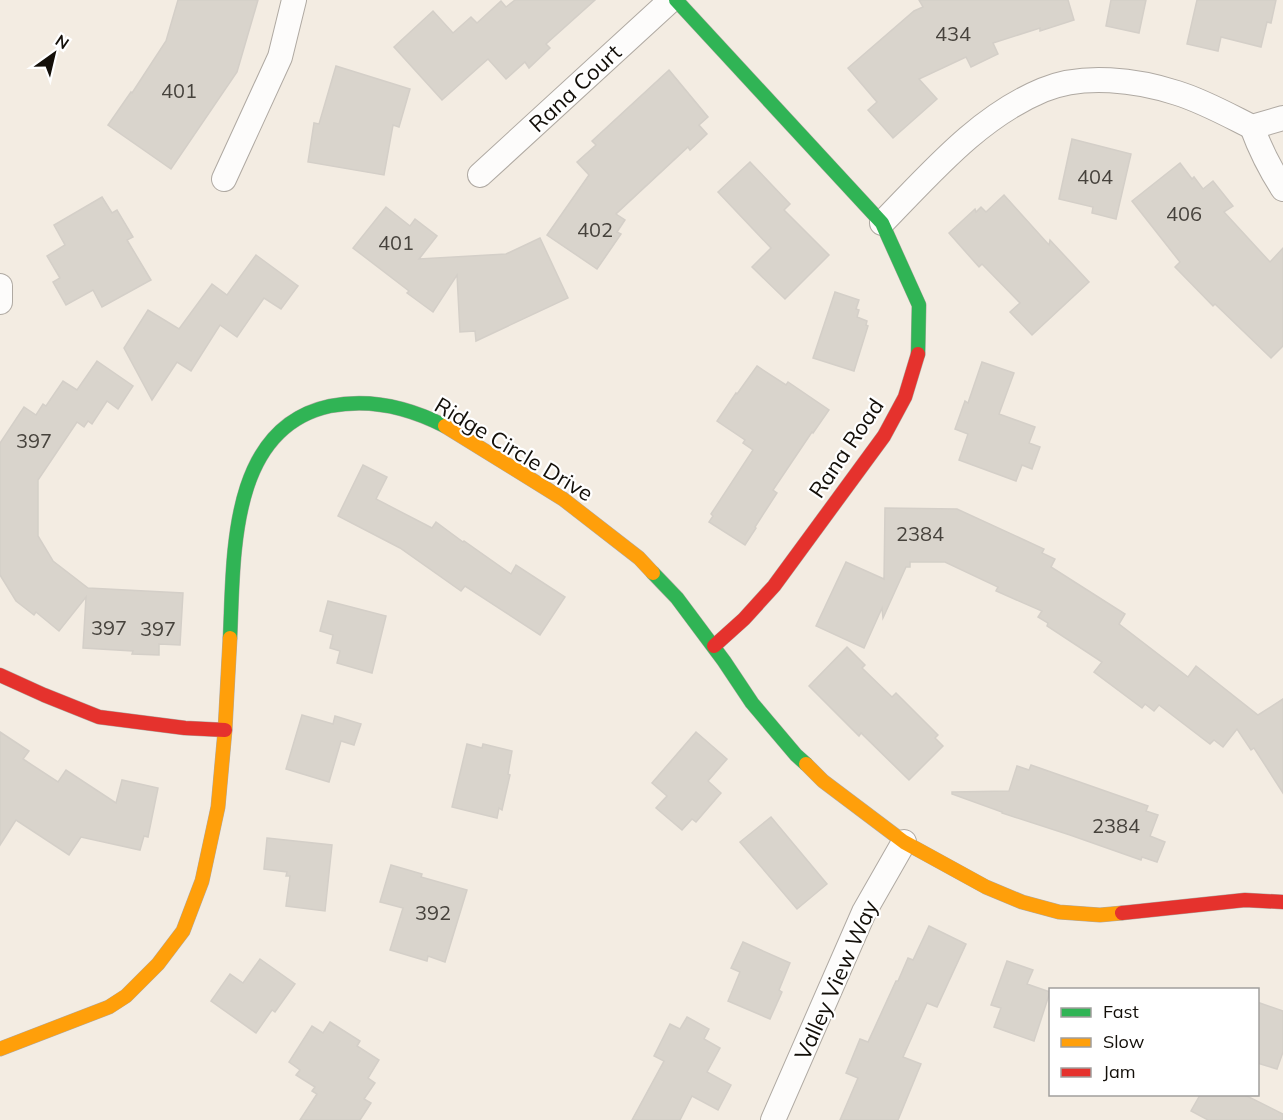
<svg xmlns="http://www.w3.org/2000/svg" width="1283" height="1120" viewBox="0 0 1283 1120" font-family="Mulish,sans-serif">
<rect width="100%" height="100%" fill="#f3ece2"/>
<g fill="#d9d4cc" stroke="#d4cfc8" stroke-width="1.5">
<path d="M178 0H258L237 72 171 169 108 125 131 92 132 93 166 41Z"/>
<path d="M515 0H595L546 44 550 48 529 68 525 62 506 79 488 59 442 100 394 47 433 11 453 33 471 17 477 23 501 1 506 7Z"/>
<path d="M919 0H1068L1074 20 1040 31V28L993 43 998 54 971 67 966 57 919 79 937 99 893 138 868 110 877 102 848 68 914 11 923 7Z"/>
<path d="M1111 0H1146L1139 33 1106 26Z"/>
<path d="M1197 0H1276L1271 23 1267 22 1261 47 1221 37 1218 51 1187 44Z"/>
<path d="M336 66 410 89 399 127 393 125 384 175 308 162 314 123 319 124Z"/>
<path d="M669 70 708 117 699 125 707 134 690 150 688 147 616 214 625 220 617 232 621 234 597 269 547 235 589 175 577 162 596 145 592 141Z"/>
<path d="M1072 139 1131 154 1116 219 1092 213 1093 207 1059 199Z"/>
<path d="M750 162 790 204 784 210 829 255 785 299 752 267 771 248 718 192Z"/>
<path d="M1180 163 1192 179 1194 177 1203 189 1213 181 1233 206 1224 212 1270 262 1283 248V346L1271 358 1215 304 1213 306 1175 267 1180 262 1132 201Z"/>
<path d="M1004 195 1049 245 1050 240 1089 282 1032 335 1010 312 1020 303 982 264 979 267 949 233 975 209 976 212 981 207 986 212Z"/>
<path d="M102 197 112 213 117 210 133 237 127 240 151 280 102 307 93 290 66 305 53 282 60 278 47 256 65 245 54 225Z"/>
<path d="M386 207 410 226 415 219 437 236 419 259 506 254 540 238 568 298 476 341 475 331 460 332 457 275 433 312 407 293 409 291 353 248Z"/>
<path d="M256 255 298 286 281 309 264 298 237 337 220 325 191 371 177 362 152 400 124 348 148 310 179 329 212 284 227 295Z"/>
<path d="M835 292 859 300 856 309 859 310 857 317 867 321 866 325 868 326 854 371 813 358Z"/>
<path d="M97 361 133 386 118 409 107 401 92 424 88 421 84 427 77 422 38 480V536L53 561 88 588 183 593 180 645 159 644V655L132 654 133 651 83 648 86 597 59 631 36 612 34 615 16 601 0 575V443L24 407 36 415 43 404 46 406 63 381 77 390Z"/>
<path d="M982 362 1014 373 999 414 1035 427 1029 443 1040 447 1032 469 1022 465 1016 481 959 460 968 434 955 429 965 401 968 403Z"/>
<path d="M757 366 786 385 788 382 829 410 813 433 812 432 773 490 777 493 755 527 756 528 745 545 709 522 713 516 711 514 753 450 743 443 745 440 717 421 736 393 737 394Z"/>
<path d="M363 465 387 477 376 499 432 528 436 522 463 542 464 541 511 574 516 565 565 597 540 635 465 586 461 591 400 548 338 516Z"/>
<path d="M885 508 957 509 1044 549 1042 553 1055 559 1051 567 1125 614 1119 624 1188 677 1196 666 1258 715 1283 699V793L1254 748 1251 750 1237 729 1223 747 1214 740 1210 744 1159 705 1154 711 1145 704 1142 708 1094 672 1102 662 1047 626 1048 623 1038 617 1042 611 996 591 998 587 945 562H910V567H906L883 618 882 608 864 648 816 626 846 562 884 579Z"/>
<path d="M328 601 386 616 372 673 337 663 340 651 330 648 333 635 320 631Z"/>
<path d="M847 647 865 665 862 668 892 697 896 693 938 735 935 738 943 746 909 780 861 733 859 736 809 686Z"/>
<path d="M302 715 333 724 335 716 361 724 354 745 341 741 329 782 286 769Z"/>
<path d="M0 732 29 751 23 759 58 782 66 770 116 803 122 780 158 788 148 837 144 836 140 850 81 837 69 855 16 820 0 845Z"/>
<path d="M696 732 727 759 708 781 721 793 696 822 692 819 682 830 656 808 667 796 652 783Z"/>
<path d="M467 744 482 748 483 744 512 751 508 774 510 775 502 810 499 808 497 818 452 807Z"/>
<path d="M1031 765 1148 806 1146 811 1158 815 1150 836 1165 842 1157 862 1142 857 1141 860 1070 835 1002 813V812L952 794V792L1009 791 1017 766 1029 770Z"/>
<path d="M771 817 827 884 797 909 740 842Z"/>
<path d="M267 838 332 845 325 911 286 906 290 876H286L287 872 264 869Z"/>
<path d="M391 865 422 874 421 877 467 890 445 962 428 956 427 961 390 950 403 908 380 902Z"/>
<path d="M929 926 966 944 937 1007 927 1003 903 1057 921 1064 898 1120H840L858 1078 846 1073 860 1039 868 1042 896 981H898L908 958 913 960Z"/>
<path d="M743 942 790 963 779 990 782 992 770 1019 728 1001 740 972 731 968Z"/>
<path d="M260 959 295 984 275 1012 272 1010 256 1033 211 1001 230 974 243 983Z"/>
<path d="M1007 961 1033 970 1027 984 1050 992 1034 1041 994 1027 1001 1008 991 1005Z"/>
<path d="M1257 1002 1283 1011V1052L1277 1069 1257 1063Z"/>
<path d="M687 1017 709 1029 704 1039 720 1048 707 1072 731 1085 718 1110 692 1096 680 1120H632L664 1061 654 1056 670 1024 680 1029Z"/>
<path d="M330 1022 360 1041 357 1046 379 1060 368 1078 375 1083 364 1099 371 1103 360 1120H300L317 1094 312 1091 315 1087 296 1075 300 1070 289 1062 312 1026 323 1033Z"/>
<path d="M1200 1095H1245L1283 1114V1120H1208L1191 1111Z"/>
</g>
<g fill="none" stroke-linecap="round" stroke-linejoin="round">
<g stroke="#afa9a2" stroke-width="26">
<g id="street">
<path d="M1252 127C1260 149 1270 169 1283 189"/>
<path d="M480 175 671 0"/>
<path d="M224 179 280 57 294 0"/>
<path d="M882 223C931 173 978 117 1043 90 1083 73 1137 80 1177 93 1203 101 1228 115 1252 127L1283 118"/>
<path d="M0 286V302"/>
<path d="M773 1120 864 912 904 842"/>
</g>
</g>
<g stroke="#afa9a2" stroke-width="15">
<g id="fast">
<path d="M676 0 882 223 919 305 918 354"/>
<path d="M653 573 677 598 724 661 752 703 796 755 806 764"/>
<path d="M230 638C234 557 228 428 330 406 370 398 410 408 445 426"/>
</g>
</g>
<g stroke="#afa9a2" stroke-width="15">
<g id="slow">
<path d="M445 426 563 499 639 558 653 573"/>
<path d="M806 764 823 781 904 842 986 887 1022 902 1059 912 1100 915 1122 913"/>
<path d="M0 1049 109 1007 126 996 158 964 183 931 202 881 218 807 225 730 230 638"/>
</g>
</g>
<g stroke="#afa9a2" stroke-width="15">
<g id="jam">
<path d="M714 646 744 619 774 586 884 436 905 397 918 354"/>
<path d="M0 675 44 695 99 717 185 728 225 730"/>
<path d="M1122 913 1245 900 1283 902"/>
</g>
</g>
<use href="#street" stroke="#fdfcfb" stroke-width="24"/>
<use href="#fast" stroke="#30b455" stroke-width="14"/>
<use href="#slow" stroke="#ff9f0a" stroke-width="14"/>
<use href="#jam" stroke="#e5322d" stroke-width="14"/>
</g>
<g text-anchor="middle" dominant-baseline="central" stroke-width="4.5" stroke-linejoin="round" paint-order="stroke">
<g font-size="20" fill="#46423c">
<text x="953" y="33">434</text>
<text x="179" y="90">401</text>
<text x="1095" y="176">404</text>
<text x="1184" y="213">406</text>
<text x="595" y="229">402</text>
<text x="396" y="242">401</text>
<text x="34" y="440">397</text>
<text x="920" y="533">2384</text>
<text x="109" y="627">397</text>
<text x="158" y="628">397</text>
<text x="1116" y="825">2384</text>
<text x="433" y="912">392</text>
</g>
<g font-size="22" fill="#130f09" stroke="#fff">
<text transform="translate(575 88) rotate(-43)">Rana Court</text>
<text transform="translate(846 448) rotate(-56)">Rana Road</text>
<text transform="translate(514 449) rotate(31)">Ridge Circle Drive</text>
<text transform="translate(836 980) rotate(-66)">Valley View Way</text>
</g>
</g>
<rect x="1049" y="988" width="210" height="108" fill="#ffffff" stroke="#a19f9d" stroke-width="1.5"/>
<rect x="1061" y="1008" width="30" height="9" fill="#30b455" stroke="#a19f9d" stroke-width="1.5"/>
<text x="1103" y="1018" font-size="18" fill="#130f09">Fast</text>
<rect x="1061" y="1038" width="30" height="9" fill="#ff9f0a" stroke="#a19f9d" stroke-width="1.5"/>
<text x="1103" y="1048" font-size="18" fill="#130f09">Slow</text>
<rect x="1061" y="1068" width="30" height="9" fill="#e5322d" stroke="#a19f9d" stroke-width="1.5"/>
<text x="1103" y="1078" font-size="18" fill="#130f09">Jam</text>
<g transform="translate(54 54) rotate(34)" stroke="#ffffff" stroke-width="4.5" paint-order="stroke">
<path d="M0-4.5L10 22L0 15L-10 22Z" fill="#130f09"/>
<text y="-9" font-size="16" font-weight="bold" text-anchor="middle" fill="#130f09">N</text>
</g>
</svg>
